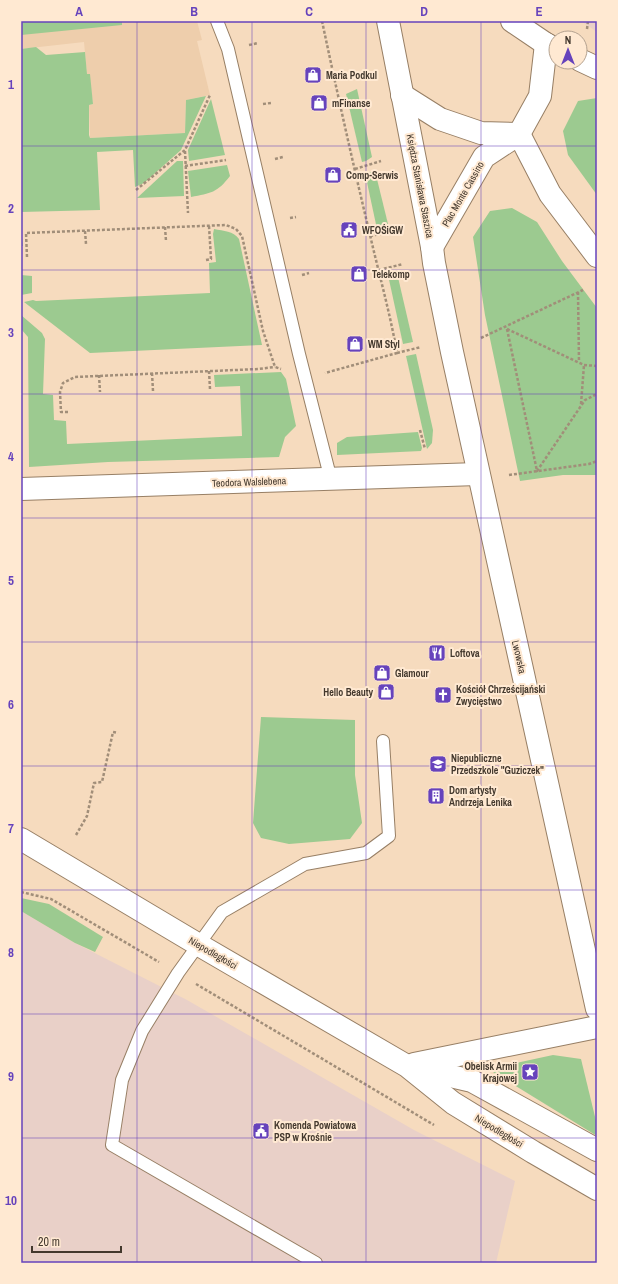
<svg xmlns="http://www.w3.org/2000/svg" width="618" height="1284" viewBox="0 0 618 1284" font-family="'Archivo Narrow',sans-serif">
<rect width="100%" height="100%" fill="#f6dbbe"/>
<g fill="#e9d0c8">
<path d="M581 21H597V32Z"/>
<path d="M21 911 75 943 187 1000 414 1130 515 1181 496 1263H21Z"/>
</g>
<path fill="#eeceac" d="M21 21H197L202 40 197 41 210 95 186 100 185 133 90 138 89 105 93 104 89 74H87L84 42 21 49Z"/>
<g fill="#9cca90">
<path d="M21 21H122V25L21 35Z"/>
<path d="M36 47 46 55 85 52 87 74H90L93 104 89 105V135L90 138 185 133 186 100 206 96 181 150 144 183 135 187 133 150 97 152 100 210 21 212V49Z"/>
<path d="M357 89 372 157 366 161 362 162 346 94Z"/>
<path d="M597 98V195L568 155 563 131 578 101Z"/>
<path d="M211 99 225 155 189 161 188 150Z"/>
<path d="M177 161H183L184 196 137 198Z"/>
<path d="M227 165 230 176C217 193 211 193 191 197L188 171Z"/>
<path d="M375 171 388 224 387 228 377 229 365 173Z"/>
<path d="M512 208 537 222 562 261 597 308V475H563L520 481 485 315 473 237 490 211Z"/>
<path d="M214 229C224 231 233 231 239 239L262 345 90 353 24 302 33 300 36 301 210 293 209 263 216 262 213 234Z"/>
<path d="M21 238H22L23 246H22L21 275 32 276V293L21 295Z"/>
<path d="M397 273 413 342 403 344 388 275Z"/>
<path d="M21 315 42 333 45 339 43 394 53 395 54 420 66 421 67 444 242 436 240 386 215 387 214 375 281 372 286 379 296 426 285 437 279 457 108 462 29 467 28 337 21 329Z"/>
<path d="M416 354 433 430 432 443 427 449 406 356Z"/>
<path d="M418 432 422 448 421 451 337 455V443L347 437Z"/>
<path d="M261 717 355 720V775L362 823 350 839 289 844 261 838 253 823Z"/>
<path d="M21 898 49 904 103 937 95 952 75 943 21 911Z"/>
<path d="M553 1055 581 1059 597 1125V1136L488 1069Z"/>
</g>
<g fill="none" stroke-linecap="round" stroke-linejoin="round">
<g stroke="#977f65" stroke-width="14">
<g id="lane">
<path d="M217 21 228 49 299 354 331 480"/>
<path d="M316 1263 112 1145 122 1080 142 1031 178 973 222 912 305 864 366 853 389 836 383 741"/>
</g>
</g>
<g stroke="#977f65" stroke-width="24">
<path id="street" d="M21 489 478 474"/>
</g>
<g stroke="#977f65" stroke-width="24">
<g id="secondary">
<path d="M388 21 432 247 434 263 452 352 597 1009"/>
<path d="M512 21 546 44 556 49"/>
<path d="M580 60 597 68"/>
<path d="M402 95 440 119 481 133 519 134"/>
<path d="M519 134 550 194 597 256"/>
<path d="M432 247 484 157 519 134 540 96 546 44"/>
<path d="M21 839 199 945 407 1066 453 1103 533 1152 597 1189"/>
<path d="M414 1064 597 1027"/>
<path d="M412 1067 472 1081 597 1150"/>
</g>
</g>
<g stroke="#a18e79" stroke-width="2.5" stroke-dasharray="3 2" stroke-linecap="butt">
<path d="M322 21C337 92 353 164 370 235 379 274 390 313 397 353L325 373"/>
<path d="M587 29 588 21"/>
<path d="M249 45 258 43"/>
<path d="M263 104 271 103"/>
<path d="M185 151 188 213"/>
<path d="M275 159 283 157"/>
<path d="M185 166 226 160"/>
<path d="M355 169 381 161"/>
<path d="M136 190 185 150 210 95"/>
<path d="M290 218 296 217"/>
<path d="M165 227 166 241"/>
<path d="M85 231 86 244"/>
<path d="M370 236 396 231"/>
<path d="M27 257 26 233 226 225 236 229 242 236 263 331 275 367 281 369"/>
<path d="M206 260 211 259 209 226"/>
<path d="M379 270 403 264"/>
<path d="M302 275 309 273"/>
<path d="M578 292 579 362"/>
<path d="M507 329 537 471 585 400 597 394"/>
<path d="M507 329 584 365 597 366"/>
<path d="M481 338 583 290"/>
<path d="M397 353 421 347"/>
<path d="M209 371 210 389"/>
<path d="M152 373 153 391"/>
<path d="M99 375 100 392"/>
<path d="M581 404 584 365"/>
<path d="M68 412H61L60 392 63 383 75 377 258 369 275 367"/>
<path d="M420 430 425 449"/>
<path d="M509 475 589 464 597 461"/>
<path d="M76 835 87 816 94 783 102 782 113 732 118 733"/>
<path d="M21 892 51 899 159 962"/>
<path d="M196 984 434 1125"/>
</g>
<use href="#lane" stroke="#fff" stroke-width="12"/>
<use href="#street" stroke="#fff" stroke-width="22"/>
<use href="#secondary" stroke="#fff" stroke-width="22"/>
</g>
<path fill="none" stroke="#6643bc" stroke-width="1" stroke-opacity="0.55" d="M137 21V1263M252 21V1263M366 21V1263M481 21V1263M21 146H597M21 270H597M21 394H597M21 518H597M21 642H597M21 766H597M21 890H597M21 1014H597M21 1138H597"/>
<defs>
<g id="shop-square" transform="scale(0.9)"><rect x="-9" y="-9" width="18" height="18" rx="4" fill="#6643bc" stroke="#ffe9d2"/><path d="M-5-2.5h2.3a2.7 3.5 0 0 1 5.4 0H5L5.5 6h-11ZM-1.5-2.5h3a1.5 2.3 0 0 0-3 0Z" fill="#fff"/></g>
<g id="civic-square" transform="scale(0.9)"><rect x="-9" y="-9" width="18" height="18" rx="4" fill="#6643bc" stroke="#ffe9d2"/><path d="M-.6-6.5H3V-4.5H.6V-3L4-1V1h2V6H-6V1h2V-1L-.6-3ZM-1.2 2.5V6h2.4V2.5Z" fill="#fff"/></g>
<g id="restaurant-square" transform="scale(0.9)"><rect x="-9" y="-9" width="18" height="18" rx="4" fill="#6643bc" stroke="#ffe9d2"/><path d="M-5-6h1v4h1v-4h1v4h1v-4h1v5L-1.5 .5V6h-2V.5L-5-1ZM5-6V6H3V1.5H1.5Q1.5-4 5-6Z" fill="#fff"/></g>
<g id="church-square" transform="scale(0.9)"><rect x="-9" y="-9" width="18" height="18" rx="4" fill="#6643bc" stroke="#ffe9d2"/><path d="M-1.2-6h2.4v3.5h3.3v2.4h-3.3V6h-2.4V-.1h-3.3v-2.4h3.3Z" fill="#fff"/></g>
<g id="school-square" transform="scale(0.9)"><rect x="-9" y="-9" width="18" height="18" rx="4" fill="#6643bc" stroke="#ffe9d2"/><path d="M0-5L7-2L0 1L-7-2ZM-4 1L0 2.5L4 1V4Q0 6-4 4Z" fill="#fff"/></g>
<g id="building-square" transform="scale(0.9)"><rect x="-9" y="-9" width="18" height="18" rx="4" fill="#6643bc" stroke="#ffe9d2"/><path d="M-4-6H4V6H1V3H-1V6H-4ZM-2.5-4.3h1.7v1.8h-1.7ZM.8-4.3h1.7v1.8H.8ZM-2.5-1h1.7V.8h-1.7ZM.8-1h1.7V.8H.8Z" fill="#fff"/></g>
<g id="sight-square" transform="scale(0.9)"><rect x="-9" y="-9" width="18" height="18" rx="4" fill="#6643bc" stroke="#ffe9d2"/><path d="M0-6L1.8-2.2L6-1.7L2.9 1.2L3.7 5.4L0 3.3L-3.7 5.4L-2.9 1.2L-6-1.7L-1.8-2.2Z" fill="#fff"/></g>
</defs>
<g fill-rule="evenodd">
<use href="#shop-square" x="313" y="75"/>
<use href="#shop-square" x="319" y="103"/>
<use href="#shop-square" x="333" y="175"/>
<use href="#civic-square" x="349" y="230"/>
<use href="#shop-square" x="359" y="274"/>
<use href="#shop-square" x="355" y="344"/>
<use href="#restaurant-square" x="437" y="653"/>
<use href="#shop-square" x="382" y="673"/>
<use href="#shop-square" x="386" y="692"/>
<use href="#church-square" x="443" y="695"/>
<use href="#school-square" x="438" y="764"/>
<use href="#building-square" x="436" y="796"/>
<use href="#sight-square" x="530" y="1072"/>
<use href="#civic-square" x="261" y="1131"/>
</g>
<g text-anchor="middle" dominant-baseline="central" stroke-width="4" stroke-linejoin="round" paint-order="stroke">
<g font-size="10" font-weight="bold" fill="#43382d" stroke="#ffe9d2" text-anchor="start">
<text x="326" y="75">Maria Podkul</text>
<text x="332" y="103">mFinanse</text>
<text x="346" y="175">Comp-Serwis</text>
<text x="362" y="230">WFOŚiGW</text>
<text x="372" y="274">Telekomp</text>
<text x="368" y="344">WM Styl</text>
<text x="450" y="653">Loftova</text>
<text x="395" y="673">Glamour</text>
<text x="456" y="689">Kościół Chrześcijański<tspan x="456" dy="12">Zwycięstwo</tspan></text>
<text x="373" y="692" text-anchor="end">Hello Beauty</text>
<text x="451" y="758">Niepubliczne<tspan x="451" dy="12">Przedszkole "Guziczek"</tspan></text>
<text x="449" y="790">Dom artysty<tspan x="449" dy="12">Andrzeja Lenika</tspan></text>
<text x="517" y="1066" text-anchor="end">Obelisk Armii<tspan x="517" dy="12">Krajowej</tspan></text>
<text x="274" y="1125">Komenda Powiatowa<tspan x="274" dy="12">PSP w Krośnie</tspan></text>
</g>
<g font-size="10" fill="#43382d" stroke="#ffe9d2">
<text transform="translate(420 186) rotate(79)">Księdza Stanisława Staszica</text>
<text transform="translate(463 194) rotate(-60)">Plac Monte Cassino</text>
<text transform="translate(249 482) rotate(-2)">Teodora Walslebena</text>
<text transform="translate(519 657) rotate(77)">Lwowska</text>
<text transform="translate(213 953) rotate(30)">Niepodległości</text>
<text transform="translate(499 1131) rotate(31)">Niepodległości</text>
</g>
</g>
<rect width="618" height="1284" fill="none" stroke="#ffe9d2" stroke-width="44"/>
<g transform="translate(568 50)"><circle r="19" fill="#ffe9d2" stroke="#b4a290"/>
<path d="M0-3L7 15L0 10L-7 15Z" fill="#6643bc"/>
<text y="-6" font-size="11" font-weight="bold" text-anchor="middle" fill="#43382d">N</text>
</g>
<path d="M32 1246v6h89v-6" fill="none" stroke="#43382d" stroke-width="2"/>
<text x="38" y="1246" font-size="12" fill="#43382d" stroke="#ffe9d2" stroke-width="3" paint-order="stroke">20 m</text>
<rect x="22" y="22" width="574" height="1240" fill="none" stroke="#6643bc" stroke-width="1.5"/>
<g font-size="13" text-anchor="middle" font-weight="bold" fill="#6643bc">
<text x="79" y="16">A</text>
<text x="194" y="16">B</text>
<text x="309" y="16">C</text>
<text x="424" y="16">D</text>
<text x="539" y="16">E</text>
<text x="11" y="89">1</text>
<text x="11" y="213">2</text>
<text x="11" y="337">3</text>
<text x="11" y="461">4</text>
<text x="11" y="585">5</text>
<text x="11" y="709">6</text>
<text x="11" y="833">7</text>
<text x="11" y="957">8</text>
<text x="11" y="1081">9</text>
<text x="11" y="1205">10</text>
</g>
</svg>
